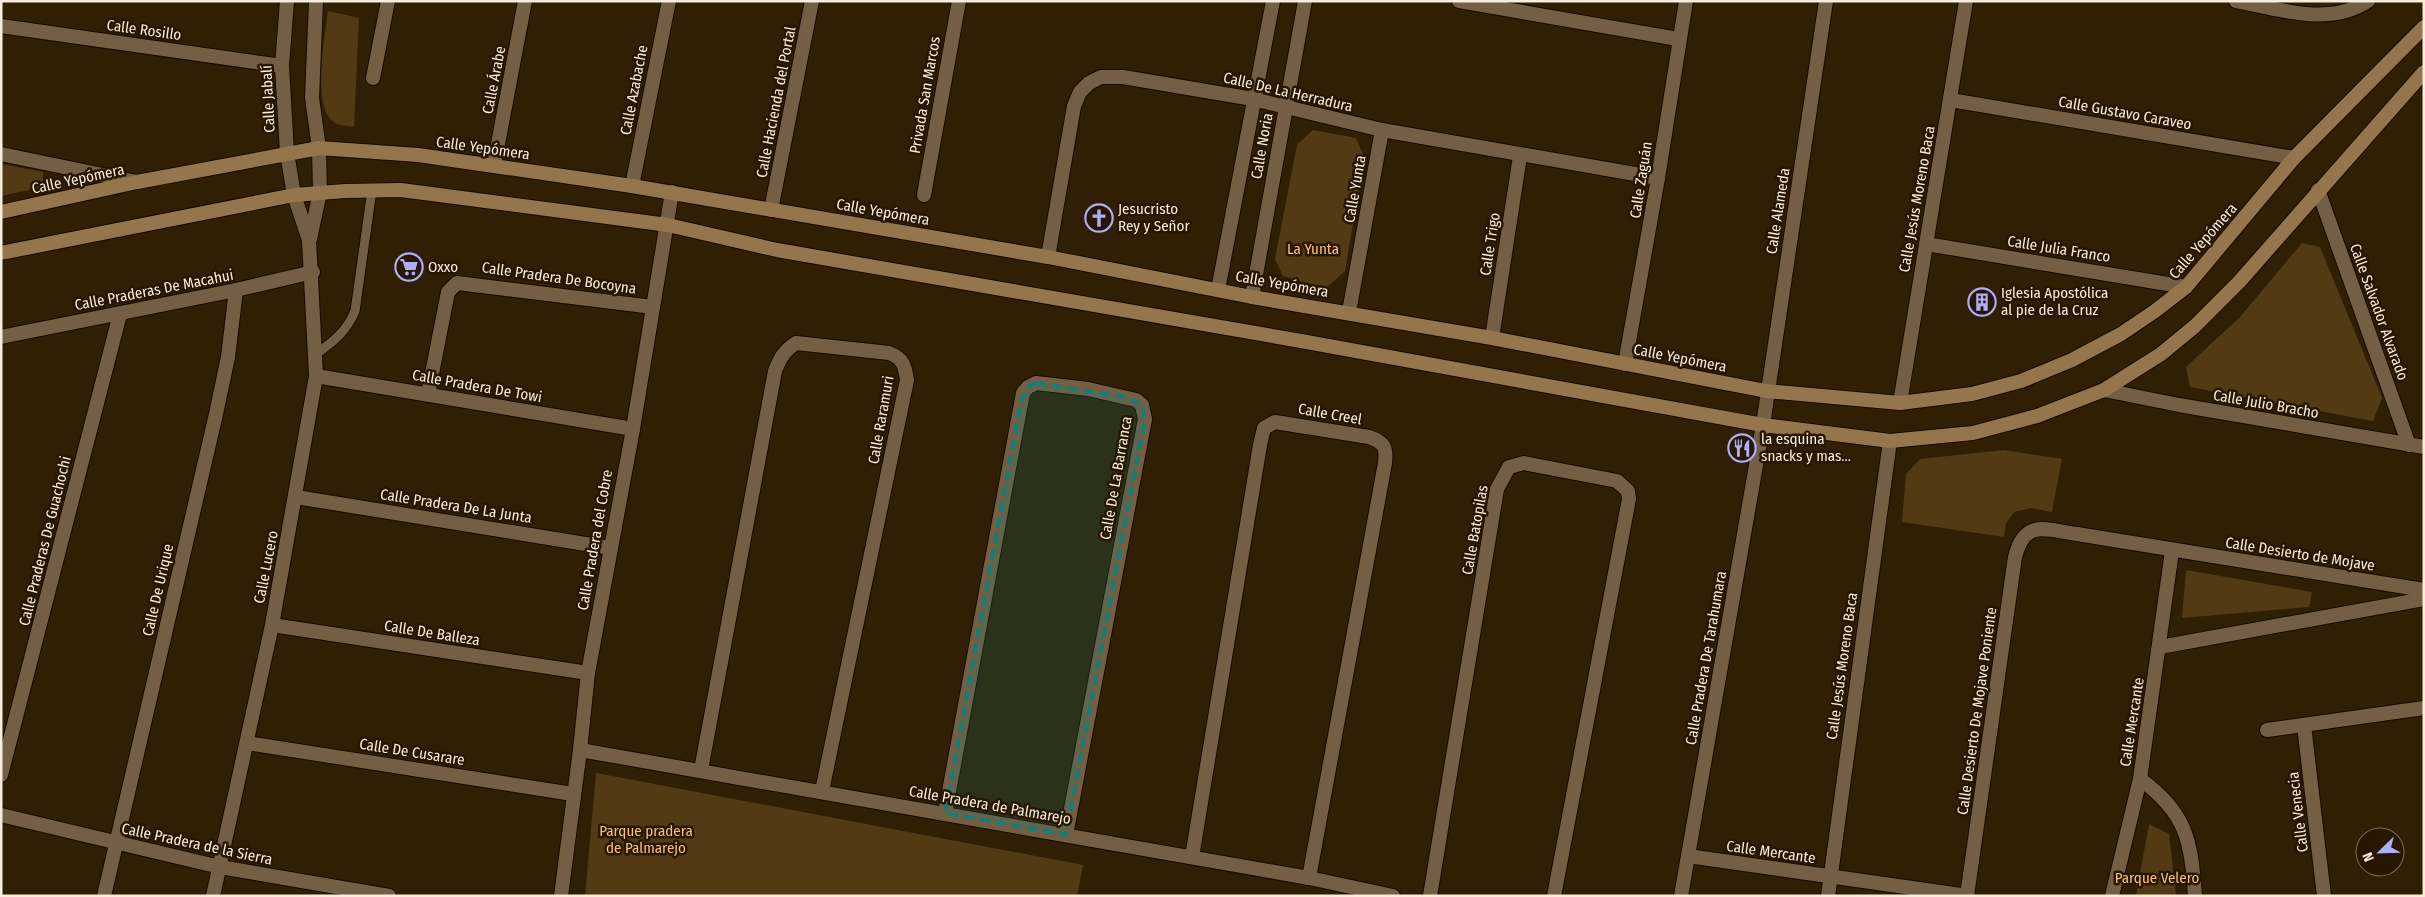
<svg xmlns="http://www.w3.org/2000/svg" width="2425" height="897" viewBox="0 0 2425 897" font-family="'Fira Sans Condensed',sans-serif">
<rect width="100%" height="100%" fill="#311f04"/>
<g fill="#523a15">
<path d="M328 11 359 18 354 127C349 126 340 126 335 123 311 108 325 36 328 11Z"/>
<path d="M1313 130 1356 138 1364 157 1345 271 1325 289 1283 276 1275 259 1297 145Z"/>
<path d="M1 164 43 172V187L1 196Z"/>
<path d="M2302 243 2320 247 2382 398 2373 421 2190 387 2186 367 2240 317Z"/>
<path d="M2004 450 2062 459 2052 512 2031 508 2014 512 2006 523 2004 537 1902 522 1906 474 1920 459Z"/>
<path d="M2186 570 2312 592 2309 607 2182 618Z"/>
<path d="M596 773 1083 865 1077 896H585Z"/>
<path d="M2149 824 2169 834 2176 896H2136Z"/>
</g>
<g fill="none" stroke-linecap="round" stroke-linejoin="round">
<g stroke="#160900" stroke-width="11">
<path id="service" d="M316 354C333 342 347 331 355 311L372 190"/>
</g>
<g stroke="#160900" stroke-width="16">
<g id="minor">
<path d="M1459 1 1678 39"/>
<path d="M2236 1C2279 9 2329 27 2368 1"/>
<path d="M1 26 282 66"/>
<path d="M373 78 388 1"/>
<path d="M1951 100 2294 158"/>
<path d="M1 154 137 182"/>
<path d="M494 165 525 1"/>
<path d="M632 186 669 1"/>
<path d="M2318 190 2409 445"/>
<path d="M924 195 959 1"/>
<path d="M771 210 812 1"/>
<path d="M1926 244 2186 287"/>
<path d="M1048 257 1074 106 1080 92 1089 83 1101 77H1123L1253 99 1382 130 1658 178"/>
<path d="M1349 312 1382 130"/>
<path d="M1 337 236 290 313 272"/>
<path d="M1492 338 1520 156"/>
<path d="M1625 364 1658 178 1686 1"/>
<path d="M316 376 633 429"/>
<path d="M2104 390 2179 405 2424 447"/>
<path d="M428 394 448 292 457 283 653 307"/>
<path d="M1900 403 1966 1"/>
<path d="M296 497 610 548"/>
<path d="M272 625 588 673"/>
<path d="M2160 647 2424 599"/>
<path d="M2304 725 2324 896"/>
<path d="M2267 730 2424 708"/>
<path d="M247 743 573 794"/>
<path d="M580 750 1309 878 1393 896"/>
<path d="M701 770 775 371C780 358 784 351 796 343L889 353C903 358 905 366 907 380L822 791"/>
<path d="M1 775 120 314"/>
<path d="M2140 779C2187 813 2191 841 2195 896"/>
<path d="M945 813 1023 393 1028 387 1036 383 1088 389 1136 400 1142 405 1145 419 1066 835"/>
<path d="M1 815 220 867 389 896"/>
<path d="M1688 856 1968 896"/>
<path d="M1192 857 1260 445 1264 428 1275 422 1369 437C1384 442 1387 447 1385 463L1309 878"/>
<path d="M104 896 216 414 228 357 236 290"/>
<path d="M561 896 580 750 588 673 633 429 672 192"/>
<path d="M1430 896 1497 489 1509 467 1524 463 1617 481 1628 491 1629 499 1554 896"/>
<path d="M1681 896 1763 425 1826 1"/>
<path d="M1828 896 1890 441"/>
<path d="M1967 896 2015 557C2025 518 2046 530 2077 534L2424 590"/>
<path d="M2112 896 2140 779 2172 551"/>
</g>
</g>
<g stroke="#160900" stroke-width="16">
<g id="tertiary">
<path d="M310 239 320 192 319 148 312 98 316 1"/>
<path d="M1218 290 1273 1"/>
<path d="M1252 297 1305 1"/>
<path d="M213 896 272 625 316 376 309 240 294 195 287 153 282 66 287 1"/>
</g>
</g>
<g stroke="#160900" stroke-width="16">
<g id="secondary">
<path d="M1 212 137 182 319 148 418 155 632 186 1048 257 1252 297 1492 338 1766 391 1900 403 1972 394 2021 381 2072 360 2121 334 2155 311 2186 287 2294 158 2424 27"/>
<path d="M1 253 294 195 345 191 401 190 668 225 777 250 1301 341 1763 425 1890 441 1973 433 2037 416 2104 390 2161 354 2195 326 2239 282 2424 72"/>
</g>
</g>
<use href="#service" stroke="#745f44" stroke-width="9"/>
<use href="#minor" stroke="#745f44" stroke-width="14"/>
<use href="#tertiary" stroke="#745f44" stroke-width="14"/>
<use href="#secondary" stroke="#95764c" stroke-width="14"/>
</g>
<path fill="#1b7c74" fill-opacity="0.2" stroke="#1b7c74" stroke-width="4" stroke-dasharray="10 6" stroke-linejoin="round" d="M1036 383 1127 397 1142 405 1145 419 1066 835 945 813 1021 400 1028 387Z"/>
<defs>
<g id="church-ring" transform="scale(1.4375)"><circle r="9.5" fill="#271600" stroke="#b0aefa" stroke-width="1.5"/><path d="M-1.2-6h2.4v3.5h3.3v2.4h-3.3V6h-2.4V-.1h-3.3v-2.4h3.3Z" fill="#b0aefa"/></g>
<g id="supermarket-ring" transform="scale(1.4375)"><circle r="9.5" fill="#271600" stroke="#b0aefa" stroke-width="1.5"/><path d="M-6-5.5h2.5l.6 2H6L4.5 2H-2.5L-4.4-4H-6ZM-1.5 3.2a1.3 1.3 0 1 0 .1 0ZM3 3.2a1.3 1.3 0 1 0 .1 0Z" fill="#b0aefa"/></g>
<g id="building-ring" transform="scale(1.4375)"><circle r="9.5" fill="#271600" stroke="#b0aefa" stroke-width="1.5"/><path d="M-4-6H4V6H1V3H-1V6H-4ZM-2.5-4.3h1.7v1.8h-1.7ZM.8-4.3h1.7v1.8H.8ZM-2.5-1h1.7V.8h-1.7ZM.8-1h1.7V.8H.8Z" fill="#b0aefa"/></g>
<g id="restaurant-ring" transform="scale(1.4375)"><circle r="9.5" fill="#271600" stroke="#b0aefa" stroke-width="1.5"/><path d="M-5-6h1v4h1v-4h1v4h1v-4h1v5L-1.5 .5V6h-2V.5L-5-1ZM5-6V6H3V1.5H1.5Q1.5-4 5-6Z" fill="#b0aefa"/></g>
</defs>
<g fill-rule="evenodd">
<use href="#church-ring" x="1099" y="218"/>
<use href="#supermarket-ring" x="409" y="267"/>
<use href="#building-ring" x="1982" y="302"/>
<use href="#restaurant-ring" x="1742" y="448"/>
</g>
<g text-anchor="middle" dominant-baseline="central" stroke-width="5" stroke-linejoin="round" paint-order="stroke">
<g font-size="15" fill="#f8ecdc" stroke="#271600">
<text transform="translate(144 30) rotate(8)">Calle Rosillo</text>
<text transform="translate(494 80) rotate(-79)">Calle Árabe</text>
<text transform="translate(634 90) rotate(-79)">Calle Azabache</text>
<text transform="translate(1288 92) rotate(13)">Calle De La Herradura</text>
<text transform="translate(925 95) rotate(-80)">Privada San Marcos</text>
<text transform="translate(268 99) rotate(-93)">Calle Jabalí</text>
<text transform="translate(776 102) rotate(-79)">Calle Hacienda del Portal</text>
<text transform="translate(2125 113) rotate(10)">Calle Gustavo Caraveo</text>
<text transform="translate(1262 146) rotate(-80)">Calle Noria</text>
<text transform="translate(483 148) rotate(8)">Calle Yepómera</text>
<text transform="translate(78 179) rotate(-12)">Calle Yepómera</text>
<text transform="translate(1641 180) rotate(-81)">Calle Zaguán</text>
<text transform="translate(1355 189) rotate(-80)">Calle Yunta</text>
<text transform="translate(1917 199) rotate(-80)">Calle Jesús Moreno Baca</text>
<text transform="translate(1778 211) rotate(-81)">Calle Alameda</text>
<text transform="translate(883 212) rotate(10)">Calle Yepómera</text>
<text transform="translate(2203 241) rotate(-49)">Calle Yepómera</text>
<text transform="translate(1490 244) rotate(-81)">Calle Trigo</text>
<text transform="translate(2059 249) rotate(9)">Calle Julia Franco</text>
<text transform="translate(559 278) rotate(8)">Calle Pradera De Bocoyna</text>
<text transform="translate(1282 284) rotate(10)">Calle Yepómera</text>
<text transform="translate(154 290) rotate(-11)">Calle Praderas De Macahui</text>
<text transform="translate(2379 312) rotate(70)">Calle Salvador Alvarado</text>
<text transform="translate(1680 358) rotate(11)">Calle Yepómera</text>
<text transform="translate(477 386) rotate(10)">Calle Pradera De Towi</text>
<text transform="translate(2266 404) rotate(10)">Calle Julio Bracho</text>
<text transform="translate(1330 414) rotate(10)">Calle Creel</text>
<text transform="translate(881 420) rotate(-80)">Calle Raramuri</text>
<text transform="translate(1116 478) rotate(-80)">Calle De La Barranca</text>
<text transform="translate(456 506) rotate(9)">Calle Pradera De La Junta</text>
<text transform="translate(1475 530) rotate(-80)">Calle Batopilas</text>
<text transform="translate(595 540) rotate(-80)">Calle Pradera del Cobre</text>
<text transform="translate(45 541) rotate(-76)">Calle Praderas De Guachochi</text>
<text transform="translate(2300 554) rotate(9)">Calle Desierto de Mojave</text>
<text transform="translate(266 567) rotate(-79)">Calle Lucero</text>
<text transform="translate(158 590) rotate(-77)">Calle De Urique</text>
<text transform="translate(432 633) rotate(9)">Calle De Balleza</text>
<text transform="translate(1706 658) rotate(-80)">Calle Pradera De Tarahumara</text>
<text transform="translate(1842 666) rotate(-82)">Calle Jesús Moreno Baca</text>
<text transform="translate(1977 711) rotate(-82)">Calle Desierto De Mojave Poniente</text>
<text transform="translate(2132 722) rotate(-81)">Calle Mercante</text>
<text transform="translate(412 752) rotate(9)">Calle De Cusarare</text>
<text transform="translate(990 805) rotate(10)">Calle Pradera de Palmarejo</text>
<text transform="translate(2298 812) rotate(-97)">Calle Venecia</text>
<text transform="translate(197 844) rotate(12)">Calle Pradera de la Sierra</text>
<text transform="translate(1771 852) rotate(8)">Calle Mercante</text>
</g>
<g font-size="15" fill="#f8ecdc" stroke="#271600" text-anchor="start">
<text x="1118" y="209">Jesucristo<tspan x="1118" dy="17">Rey y Señor</tspan></text>
<text x="428" y="267">Oxxo</text>
<text x="2001" y="293">Iglesia Apostólica<tspan x="2001" dy="17">al pie de la Cruz</tspan></text>
<text x="1761" y="439">la esquina<tspan x="1761" dy="17">snacks y mas...</tspan></text>
</g>
<g font-size="15" fill="#f8c173" stroke="#271600">
<text x="1313" y="249">La Yunta</text>
<text x="646" y="831">Parque pradera<tspan x="646" dy="17">de Palmarejo</tspan></text>
<text x="2157" y="878">Parque Velero</text>
</g>
</g>
<rect width="2425" height="897" fill="none" stroke="#f8ecdc" stroke-width="5"/>
<g transform="translate(2380 852) rotate(247)"><circle r="24" fill="#271600" stroke="#7b6c58"/>
<path d="M0-4L9 19L0 12L-9 19Z" fill="#b0aefa"/>
<text y="-8" font-size="14" font-weight="bold" text-anchor="middle" fill="#f8ecdc">N</text>
</g>
</svg>
